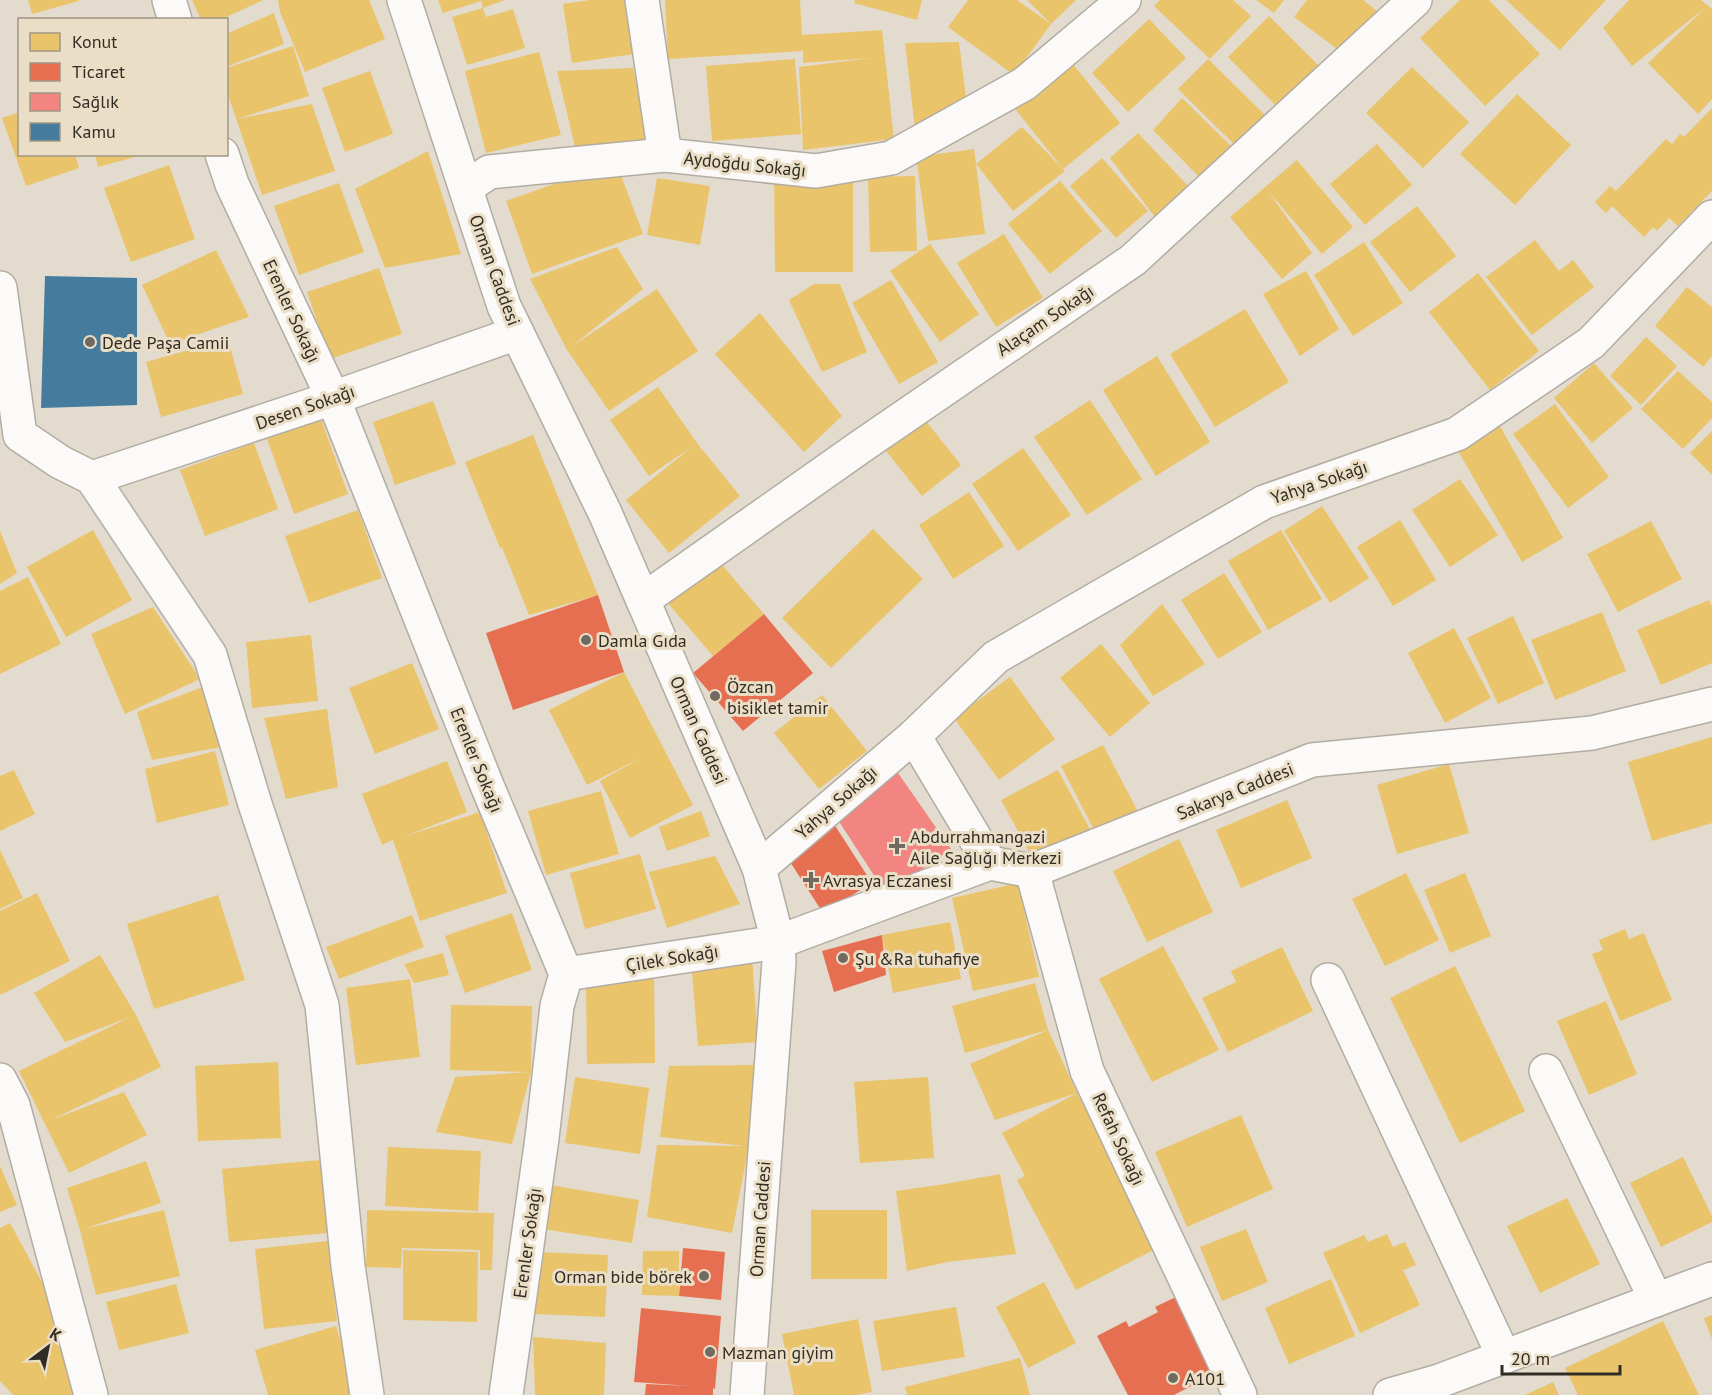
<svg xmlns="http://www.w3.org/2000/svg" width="1712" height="1395" viewBox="0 0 1712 1395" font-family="'PT Sans',sans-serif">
<rect width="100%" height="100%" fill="#e3dbce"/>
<g fill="#e9c46a">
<path d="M28 0H79V1L32 14Z"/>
<path d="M192 0H263L220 20H201Z"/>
<path d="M278 0H369L385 39 305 72 280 12Z"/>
<path d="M438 0H505L483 8 481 1 443 13Z"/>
<path d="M590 0H639L648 52 572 63 563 4Z"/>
<path d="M665 0H800L802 35 882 30 894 139 803 150 799 67 871 58 803 63V51L668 59Z"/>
<path d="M855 0H922L917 20 854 3Z"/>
<path d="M968 0H1017L1051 24 1014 75 948 27Z"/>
<path d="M1027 0H1076L1051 24Z"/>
<path d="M1160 0H1233L1251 16 1210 59 1154 6Z"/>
<path d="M1256 0H1284L1274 13Z"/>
<path d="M1307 0H1363L1377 11 1344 54 1294 17Z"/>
<path d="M1460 0H1489L1540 54 1485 106 1420 38Z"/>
<path d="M1506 0H1606L1560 50Z"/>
<path d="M1629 0H1701L1712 9V99L1698 114 1648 63 1705 8 1632 66 1603 28Z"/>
<path d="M483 8 486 17 513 9 525 48 467 65 452 17Z"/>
<path d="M274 13 284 44 226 67V34Z"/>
<path d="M1269 16 1324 71 1282 112 1228 57Z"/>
<path d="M1149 19 1186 58 1128 112 1092 73Z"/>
<path d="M959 42 968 113 916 138 905 43Z"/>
<path d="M293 46 309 96 237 119 312 104 335 171 262 195 226 89V68Z"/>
<path d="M539 52 561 135 486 153 465 71Z"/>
<path d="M795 59 801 134 712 141 706 66Z"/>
<path d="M1069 59 1120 123 1063 169 1012 105Z"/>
<path d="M1208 59 1270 120 1241 151 1178 89Z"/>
<path d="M1412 67 1469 122 1423 168 1366 113Z"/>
<path d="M633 68 649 142 575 147 557 71Z"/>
<path d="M370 71 393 134 345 152 322 88Z"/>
<path d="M1517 94 1571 145 1515 205 1460 154Z"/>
<path d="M1182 98 1236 151 1206 184 1153 130Z"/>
<path d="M1712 108V191L1678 226 1669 218 1657 231 1653 227 1644 237 1612 206 1606 213 1595 202 1610 186 1616 191 1666 139 1672 144 1680 134 1684 137Z"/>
<path d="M20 112V154H75L79 168 26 186 2 118Z"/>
<path d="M1022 127 1065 171 1013 211 976 164Z"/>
<path d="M1138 133 1191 189 1158 221 1110 158Z"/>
<path d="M1377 144 1412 185 1365 225 1330 184Z"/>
<path d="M974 149 985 234 928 241 916 157Z"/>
<path d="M428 151 461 254 385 268 355 189Z"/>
<path d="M95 154H141L142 155 98 167Z"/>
<path d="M1102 158 1148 211 1116 238 1070 186Z"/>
<path d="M1297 160 1353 227 1322 254 1268 191 1312 253 1282 279 1230 217Z"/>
<path d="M616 162 643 234 532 274 506 201Z"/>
<path d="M169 165 195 239 131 262 104 188Z"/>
<path d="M915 176 917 251 870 252 868 177Z"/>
<path d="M657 178 710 186 700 245 647 235Z"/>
<path d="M774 179H853V272H775Z"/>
<path d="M1060 181 1102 231 1050 274 1008 224Z"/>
<path d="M339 183 364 252 299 275 274 206Z"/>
<path d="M1417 206 1456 256 1410 292 1370 242Z"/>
<path d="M1004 234 1043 298 996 327 957 263Z"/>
<path d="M1535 240 1559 271 1573 260 1594 287 1532 335 1486 277Z"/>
<path d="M1364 242 1403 303 1353 336 1314 275Z"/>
<path d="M930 244 979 314 940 342 890 271Z"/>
<path d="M617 247 643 289 571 347 657 289 698 351 609 411 567 350 530 279Z"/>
<path d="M216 250 249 317 170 344 142 285Z"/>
<path d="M379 268 402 334 330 359 307 292Z"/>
<path d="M1306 271 1339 329 1300 356 1263 294Z"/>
<path d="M1478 273 1539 351 1490 390 1429 312Z"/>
<path d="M891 280 938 362 899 384 852 303Z"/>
<path d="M814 284H840L867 352 822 372 789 300Z"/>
<path d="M1687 287 1712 307V356L1703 367 1655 326Z"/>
<path d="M1245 309 1289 382 1215 427 1170 354Z"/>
<path d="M760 313 842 416 804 452 715 354Z"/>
<path d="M1646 337 1677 366 1641 405 1610 376Z"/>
<path d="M228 339 243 394 161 417 146 362Z"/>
<path d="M1157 356 1210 442 1156 476 1103 390Z"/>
<path d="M1594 363 1633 408 1592 443 1554 398Z"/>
<path d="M1678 371 1712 402V418L1683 449 1641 409Z"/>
<path d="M658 387 697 443 740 496 669 553 626 500 693 446 649 476 610 420Z"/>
<path d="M1090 400 1142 479 1087 515 1034 437Z"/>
<path d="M433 401 456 464 395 485 373 422Z"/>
<path d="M1555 404 1609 477 1568 508 1513 434Z"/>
<path d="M921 415 961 465 922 496 882 446Z"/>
<path d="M321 419 348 494 294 514 267 439Z"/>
<path d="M1496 419 1563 538 1522 562 1454 444Z"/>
<path d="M1712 431V475L1690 453Z"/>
<path d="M533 435 598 595 529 615 502 547 500 548 465 462Z"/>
<path d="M254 443 278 509 205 536 180 470Z"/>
<path d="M1023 448 1071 515 1018 551 972 484Z"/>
<path d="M1460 479 1498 535 1450 567 1412 510Z"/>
<path d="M969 492 1004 546 953 579 919 525Z"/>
<path d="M1322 506 1369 578 1330 603 1284 531Z"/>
<path d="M358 510 382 578 309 603 285 536Z"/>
<path d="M1400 520 1436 580 1393 606 1357 547Z"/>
<path d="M1651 521 1682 579 1618 612 1587 554Z"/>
<path d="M873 529 923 579 831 668 782 618Z"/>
<path d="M93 530 132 600 66 637 27 567Z"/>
<path d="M1281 530 1322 599 1268 630 1228 561Z"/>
<path d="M0 531 17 573 0 584Z"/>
<path d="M717 559 764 614 713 656 666 601Z"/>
<path d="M1224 573 1262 632 1218 659 1181 600Z"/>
<path d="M28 577 61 644 0 674V591Z"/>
<path d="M1709 600 1712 607V663L1661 685 1637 630Z"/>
<path d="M1162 604 1205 664 1153 696 1120 645Z"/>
<path d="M153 607 200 679 125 714 91 634Z"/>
<path d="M1602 612 1626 671 1555 700 1531 640Z"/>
<path d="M1513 616 1544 683 1498 704 1467 638Z"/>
<path d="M1454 628 1491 698 1445 723 1408 653Z"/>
<path d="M311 635 318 701 252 708 246 642Z"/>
<path d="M1101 644 1150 703 1110 737 1060 678Z"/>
<path d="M412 663 439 729 375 754 349 688Z"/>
<path d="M624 672 693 805 630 838 600 781 641 758 587 785 549 710Z"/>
<path d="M1010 677 1055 739 999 780 954 718Z"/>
<path d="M208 685 221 747 152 760 137 712Z"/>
<path d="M822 695 867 751 819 789 774 733Z"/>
<path d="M327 709 338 787 286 799 264 718Z"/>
<path d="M1712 737V823L1652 841 1628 762Z"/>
<path d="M1103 745 1137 810 1095 832 1061 766Z"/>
<path d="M215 751 229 805 157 823 145 769Z"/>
<path d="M447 761 467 812 403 837 480 812 507 893 420 921 393 840 382 845 362 794Z"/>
<path d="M1449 764 1469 833 1397 854 1377 785Z"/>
<path d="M14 770 35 814 0 831V776Z"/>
<path d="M1058 770 1091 831 1034 861 1001 800Z"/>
<path d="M601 791 619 854 546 875 528 811Z"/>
<path d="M1287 800 1312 858 1241 888 1216 830Z"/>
<path d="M701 811 710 836 667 851 659 827Z"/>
<path d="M1179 839 1213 912 1147 942 1113 871Z"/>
<path d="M0 850 23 898 0 909Z"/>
<path d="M640 854 656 909 585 929 570 873Z"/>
<path d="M715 856 740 904 667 928 649 872Z"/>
<path d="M1406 873 1439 940 1385 966 1352 899Z"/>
<path d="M1465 873 1491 936 1450 953 1424 890Z"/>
<path d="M1018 883 1039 977 973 991 952 898Z"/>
<path d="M37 893 70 961 0 995V911Z"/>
<path d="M218 895 245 980 154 1009 127 924Z"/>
<path d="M512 913 532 970 465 993 445 936Z"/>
<path d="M412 915 424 947 339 979 326 947Z"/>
<path d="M950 922 961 979 893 993 882 935Z"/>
<path d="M1625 929 1629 939 1644 933 1672 1000 1620 1021 1592 954 1603 950 1599 940Z"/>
<path d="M1163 946 1219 1050 1152 1082 1099 979Z"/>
<path d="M1282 947 1313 1011 1228 1052 1202 998 1236 982 1231 971Z"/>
<path d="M443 953 449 975 414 983 404 964Z"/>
<path d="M100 955 136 1015 161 1067 51 1120 124 1092 147 1135 69 1173 19 1071 130 1017 65 1042 34 993Z"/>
<path d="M752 956 758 1042 698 1046 691 960Z"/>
<path d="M1455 966 1525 1111 1460 1143 1390 998Z"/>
<path d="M654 974 655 1063 587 1064 586 983Z"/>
<path d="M410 979 420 1057 356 1065 346 988Z"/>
<path d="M1035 983 1048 1030 965 1053 952 1006Z"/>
<path d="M1606 1001 1637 1074 1589 1095 1557 1021Z"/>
<path d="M451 1005 532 1006 531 1072 512 1144 436 1132 455 1077 528 1072 450 1070Z"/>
<path d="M1048 1030 1077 1093 995 1120 970 1064Z"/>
<path d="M278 1062 281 1138 198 1141 195 1066Z"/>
<path d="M756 1065 749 1146 732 1233 647 1217 657 1145 745 1146 660 1137 669 1066Z"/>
<path d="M575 1077 649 1088 640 1154 565 1143Z"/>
<path d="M928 1077 934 1158 860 1163 854 1082Z"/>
<path d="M1077 1093 1159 1247 1076 1290 1017 1180 1025 1176 1002 1133Z"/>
<path d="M1241 1115 1273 1189 1187 1227 1155 1152Z"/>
<path d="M388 1147 481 1151 478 1211 385 1206Z"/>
<path d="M1683 1157 1712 1216V1222L1661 1247 1630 1183Z"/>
<path d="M321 1160 328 1233 229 1242 222 1169Z"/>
<path d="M146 1161 161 1203 84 1229 164 1210 180 1276 96 1295 80 1230 67 1188Z"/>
<path d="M0 1166 17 1205 0 1212Z"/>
<path d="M1000 1174 1016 1254 947 1262 907 1271 896 1191 945 1184Z"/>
<path d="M550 1185 639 1200 632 1243 543 1229Z"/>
<path d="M1567 1198 1600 1264 1540 1293 1507 1226Z"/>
<path d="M367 1210 494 1213 492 1270H480V1250L402 1248 401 1268 366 1267Z"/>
<rect x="811" y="1210" width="76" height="69"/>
<path d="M10 1223 44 1286 81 1395H13L0 1381V1228Z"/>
<path d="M1246 1229 1268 1282 1222 1301 1200 1247Z"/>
<path d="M1387 1234 1393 1247 1405 1242 1416 1265 1403 1270 1420 1305 1360 1333 1323 1253 1364 1235 1368 1242Z"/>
<path d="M328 1241 337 1321 264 1329 255 1249Z"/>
<path d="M403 1250 478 1252 477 1322 403 1320Z"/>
<path d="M643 1251H679V1296L642 1295Z"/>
<path d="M537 1252 608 1255 605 1317 535 1314Z"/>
<path d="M1331 1279 1355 1336 1289 1364 1265 1308Z"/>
<path d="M1044 1282 1076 1343 1028 1368 996 1307Z"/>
<path d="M176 1284 189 1333 119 1350 106 1302Z"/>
<path d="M956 1307 965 1357 882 1371 873 1321Z"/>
<path d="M1712 1315V1339L1704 1318Z"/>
<path d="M858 1319 872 1392 856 1395H794L782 1334Z"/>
<path d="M1663 1321 1699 1395H1578L1565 1368Z"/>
<path d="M336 1326 358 1395H268L255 1350Z"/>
<path d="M533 1337 606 1343 604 1395H535Z"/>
<path d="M1020 1358 1030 1395H907L905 1387Z"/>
<path d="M1553 1382 1559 1395H1525Z"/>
</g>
<g fill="#e76f51">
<path d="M598 595 624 672 513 710 486 633Z"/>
<path d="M764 614 813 673 743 731 693 673Z"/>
<path d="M834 824 872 883 823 913 785 854Z"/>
<path d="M882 935 886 975 834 992 822 951Z"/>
<path d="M683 1248 725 1252 721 1300 679 1296Z"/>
<path d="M1180 1295 1220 1371 1174 1395H1128L1097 1336 1126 1321 1129 1327 1158 1312 1155 1307Z"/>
<path d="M641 1308 721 1316 715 1389 713 1388V1395H645L646 1384 690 1386 634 1382Z"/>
</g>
<path fill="#f28482" d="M891 763 951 849 886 894 831 809Z"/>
<path fill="#457b9d" d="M45 276 137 278V405L41 408Z"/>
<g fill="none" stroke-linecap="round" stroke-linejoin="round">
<g stroke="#b2aca2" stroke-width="36">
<g id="minor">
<path d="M169 0 175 20"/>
<path d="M404 0 504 306 605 513 759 868 778 942 779 962 747 1395"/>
<path d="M642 0 665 155"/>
<path d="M222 154 232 184 333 398 486 783 566 974 557 1006 542 1138 506 1395"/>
<path d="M466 188 489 172 665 155 816 171 891 158 1024 84 1124 0"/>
<path d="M0 288 20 435 60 462 92 478 210 655 255 804 322 1005 348 1266 367 1395"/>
<path d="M92 478 333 398 517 333"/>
<path d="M643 600 863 445 1133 260 1415 0"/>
<path d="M914 736 990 863"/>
<path d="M759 868 914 736 996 657 1264 502 1457 434 1591 343 1712 217"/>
<path d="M1032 871 1087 1071 1240 1395"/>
<path d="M566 974 778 942 990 863 1032 871 1312 760 1592 733 1712 704"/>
<path d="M1328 980 1504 1357"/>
<path d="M1546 1071 1656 1300"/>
<path d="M0 1080 13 1105 91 1395"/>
<path d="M1390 1395 1439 1381 1712 1279"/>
</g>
</g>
<use href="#minor" stroke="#fbfaf8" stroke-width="33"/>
</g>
<g fill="#706a60" stroke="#ebdec6" stroke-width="2">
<circle cx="90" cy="342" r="6"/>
<circle cx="586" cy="640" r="6"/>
<circle cx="715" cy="696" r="6"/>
<path d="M894 837h6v6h6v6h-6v6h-6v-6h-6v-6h6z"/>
<path d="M808 871h6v6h6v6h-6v6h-6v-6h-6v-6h6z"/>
<circle cx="843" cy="958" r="6"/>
<circle cx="704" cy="1276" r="6"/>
<circle cx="710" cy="1352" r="6"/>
<circle cx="1173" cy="1378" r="6"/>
</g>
<g text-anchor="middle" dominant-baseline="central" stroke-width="6" stroke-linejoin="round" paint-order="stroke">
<g font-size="18" fill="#322d24" stroke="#ebdec6">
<text transform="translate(745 164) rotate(6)">Aydoğdu Sokağı</text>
<text transform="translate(495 270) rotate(70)">Orman Caddesi</text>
<text transform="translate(292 311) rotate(65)">Erenler Sokağı</text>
<text transform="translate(1045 320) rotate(-34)">Alaçam Sokağı</text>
<text transform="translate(305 407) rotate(-19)">Desen Sokağı</text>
<text transform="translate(1319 482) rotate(-19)">Yahya Sokağı</text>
<text transform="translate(699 730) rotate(66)">Orman Caddesi</text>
<text transform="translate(477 760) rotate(68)">Erenler Sokağı</text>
<text transform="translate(1235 791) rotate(-22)">Sakarya Caddesi</text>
<text transform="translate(836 802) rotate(-41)">Yahya Sokağı</text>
<text transform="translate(672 958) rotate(-9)">Çilek Sokağı</text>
<text transform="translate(1119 1139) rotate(65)">Refah Sokağı</text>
<text transform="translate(760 1219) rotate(-86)">Orman Caddesi</text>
<text transform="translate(527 1243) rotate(-82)">Erenler Sokağı</text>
</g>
<g font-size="18" fill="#322d24" stroke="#ebdec6" text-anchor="start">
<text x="102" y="342">Dede Paşa Camii</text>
<text x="598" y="640">Damla Gıda</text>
<text x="727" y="686">Özcan<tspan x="727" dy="21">bisiklet tamir</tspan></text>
<text x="910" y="836">Abdurrahmangazi<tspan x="910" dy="21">Aile Sağlığı Merkezi</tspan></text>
<text x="823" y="880">Avrasya Eczanesi</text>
<text x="855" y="958">Şu &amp;Ra tuhafiye</text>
<text x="692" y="1276" text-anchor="end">Orman bide börek</text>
<text x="722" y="1352">Mazman giyim</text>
<text x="1185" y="1378">A101</text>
</g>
</g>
<rect x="18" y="18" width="210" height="138" fill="#ebdec6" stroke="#a19785" stroke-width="1.5"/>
<rect x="30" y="33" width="30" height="18" fill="#e9c46a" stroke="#a19785" stroke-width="1.5"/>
<text x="72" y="48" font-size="18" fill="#322d24">Konut</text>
<rect x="30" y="63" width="30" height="18" fill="#e76f51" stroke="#a19785" stroke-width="1.5"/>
<text x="72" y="78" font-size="18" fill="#322d24">Ticaret</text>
<rect x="30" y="93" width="30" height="18" fill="#f28482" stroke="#a19785" stroke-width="1.5"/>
<text x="72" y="108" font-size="18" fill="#322d24">Sağlık</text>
<rect x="30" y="123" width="30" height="18" fill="#457b9d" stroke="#a19785" stroke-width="1.5"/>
<text x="72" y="138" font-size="18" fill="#322d24">Kamu</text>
<g transform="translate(48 1347) rotate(32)" stroke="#ebdec6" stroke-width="4.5" paint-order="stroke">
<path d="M0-4.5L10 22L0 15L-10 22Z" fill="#322d24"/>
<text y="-9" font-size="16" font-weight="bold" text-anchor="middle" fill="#322d24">K</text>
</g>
<path d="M1502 1365v9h118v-9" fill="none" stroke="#322d24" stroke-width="3"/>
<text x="1511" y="1365" font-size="18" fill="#322d24" stroke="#ebdec6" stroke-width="4.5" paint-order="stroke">20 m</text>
</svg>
